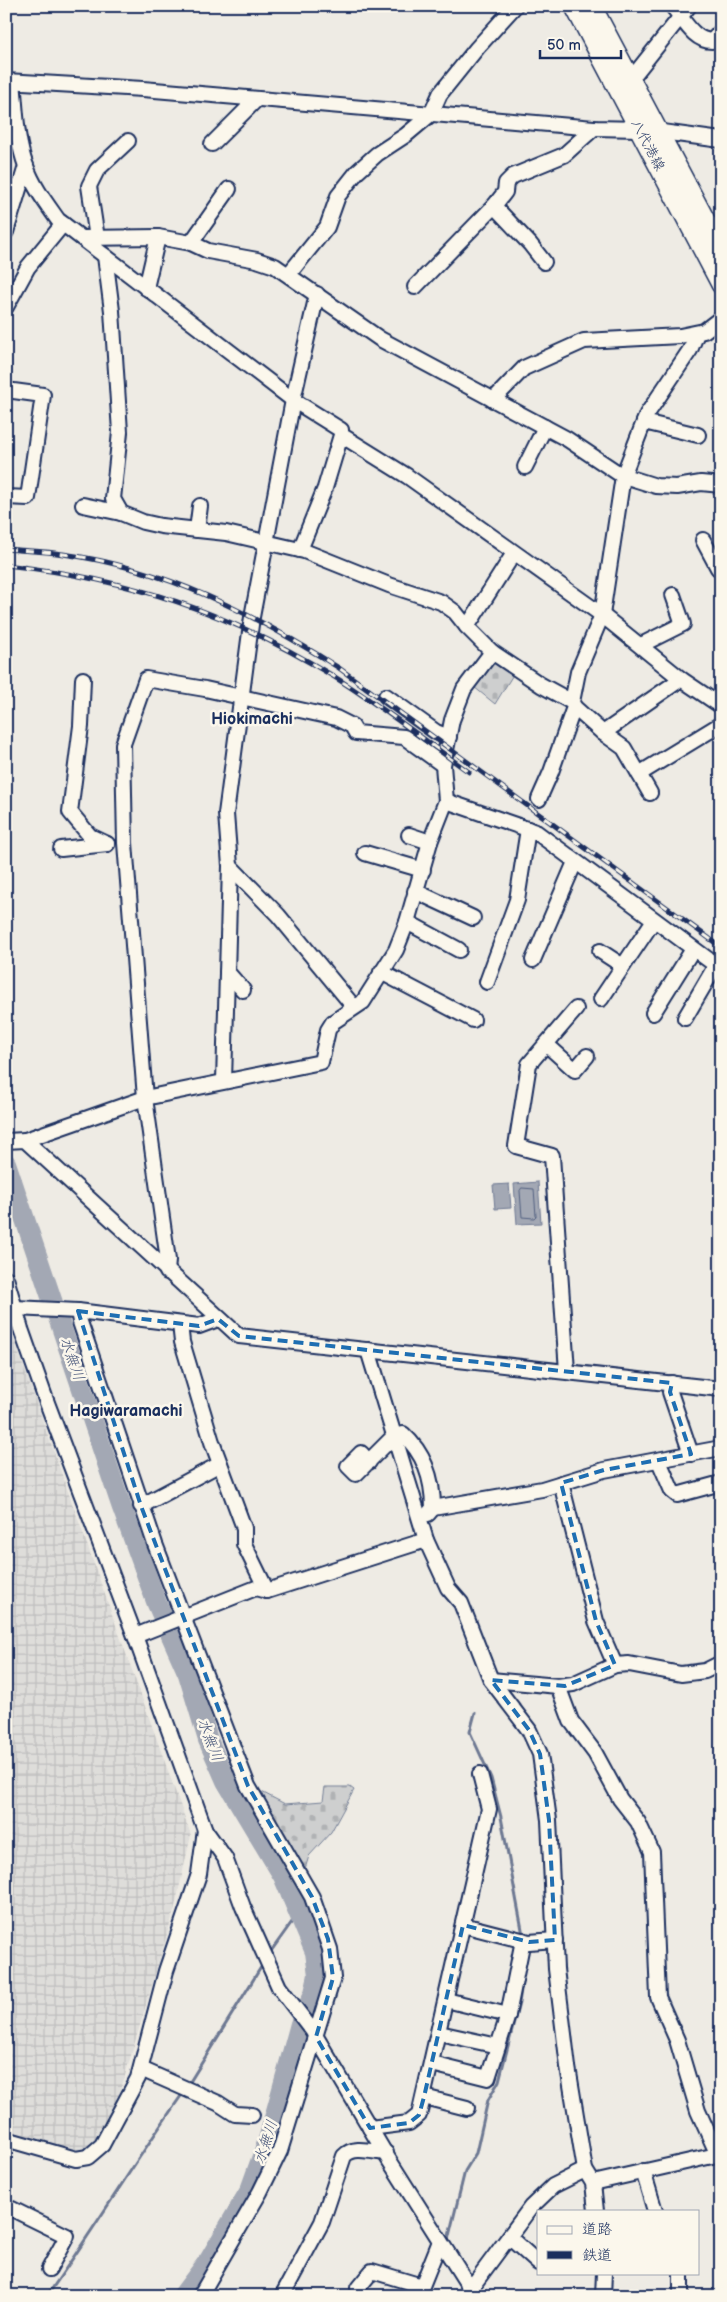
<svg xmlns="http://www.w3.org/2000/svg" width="727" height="2302" viewBox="0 0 727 2302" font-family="'Balsamiq Sans','Klee One',sans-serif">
<defs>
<pattern id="industrial-grid" width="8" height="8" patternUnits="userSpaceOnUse" patternTransform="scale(1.25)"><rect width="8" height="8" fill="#deddda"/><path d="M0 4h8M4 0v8" fill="none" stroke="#bebebe"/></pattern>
<pattern id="cemetery-stones" width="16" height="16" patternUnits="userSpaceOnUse" patternTransform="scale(1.25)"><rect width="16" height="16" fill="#cecfcf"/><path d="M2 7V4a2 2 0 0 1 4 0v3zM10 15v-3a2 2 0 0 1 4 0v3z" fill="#b0b2b4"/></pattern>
</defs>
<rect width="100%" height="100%" fill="#eeebe4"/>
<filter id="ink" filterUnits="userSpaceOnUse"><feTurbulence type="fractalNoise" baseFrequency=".02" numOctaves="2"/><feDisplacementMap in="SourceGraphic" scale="10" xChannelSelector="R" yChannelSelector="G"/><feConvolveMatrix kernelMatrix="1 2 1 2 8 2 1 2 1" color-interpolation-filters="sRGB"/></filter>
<g filter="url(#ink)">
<path fill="url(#industrial-grid)" d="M6 1318 191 1835 174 1911 118 2099 98 2136 83 2150 70 2153 6 2132Z"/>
<g fill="url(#cemetery-stones)" stroke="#747f96">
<path d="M495 659 514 673 495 704 474 687Z"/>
<path d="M252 1787 285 1804 323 1801 325 1787H350L354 1790 331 1832 309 1856 304 1872Z"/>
</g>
<g fill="#a3a8b4" stroke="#6d7892">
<path d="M538 1182 541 1223 517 1224 514 1184Z"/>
<path d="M509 1184 511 1208 495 1209 493 1185Z"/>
</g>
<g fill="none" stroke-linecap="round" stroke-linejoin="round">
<path stroke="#515f80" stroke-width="1" d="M522 1188 534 1189 536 1216 534 1218 522 1217 520 1191Z"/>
<g stroke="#6d7892" stroke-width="3">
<path d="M475 1713 470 1732 491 1778 501 1817 523 1935"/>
<path d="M269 1954 299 1912"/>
<path d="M188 2085 263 1964"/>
<path d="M447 2244 465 2171 476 2153 488 2100 499 2081 519 2003 525 1963"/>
<path d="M47 2296C94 2229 136 2160 183 2093"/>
<path d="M426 2296 430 2284"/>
</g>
<path stroke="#a3a8b4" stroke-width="20" d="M6 1163 121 1505 157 1604 188 1674 208 1740 226 1781 283 1876 315 1952 318 1975 314 1993 300 2024 268 2140 250 2190 209 2260 182 2296"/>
<g stroke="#1b2f5e" stroke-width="18">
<g id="minor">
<path d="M672 6C683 18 693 41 712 41L721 31"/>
<path d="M631 79 689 6"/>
<path d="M6 81 143 89 594 128 640 129 721 140"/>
<path d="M13 82C16 109 16 140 26 166 33 186 46 203 58 220L293 400 341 430V435L407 476 602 615 681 679 721 706"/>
<path d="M212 144 256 100"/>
<path d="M494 206 530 244 544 262"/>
<path d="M6 232 26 166"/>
<path d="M82 238 158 237 191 243 208 251 257 260 275 266 380 339 567 439 621 475 656 486 677 487 701 483 721 485"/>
<path d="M97 238 89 186 97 170 128 141"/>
<path d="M191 243 229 189"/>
<path d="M105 256 112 311 120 432 113 499 121 513 143 522 161 526 226 533 304 551 389 585 441 602 455 612 467 627"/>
<path d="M289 274 327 227 338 196 357 172 377 154 406 135 431 114 440 94 477 48 515 6"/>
<path d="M415 287 494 206 505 192 506 183 513 176 564 155 594 128"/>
<path d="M146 288 158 237"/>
<path d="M6 307 28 267 63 224"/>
<path d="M6 390 43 395 28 498 6 497"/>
<path d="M493 400 524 368 584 341 680 336 704 331 721 318"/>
<path d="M644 422 698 435"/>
<path d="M525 467 545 427"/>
<path d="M83 505 121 513"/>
<path d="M197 530 200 506"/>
<path d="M703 540 718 568 721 567"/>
<path d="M300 550 325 488 341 435"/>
<path d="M641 645 683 624 673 595"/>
<path d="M492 652 541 685 572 702"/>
<path d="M83 679 81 726 70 812 90 836 107 844"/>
<path d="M386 696 436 732 449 737"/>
<path d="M574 707 603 733"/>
<path d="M639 774 721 724"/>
<path d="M650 793 624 748 603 733 681 679"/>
<path d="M539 799 551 772 574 707 572 702 578 672 602 615 623 476 647 414 690 350 697 333"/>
<path d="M446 801 536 832 721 969"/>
<path d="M409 835 430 842"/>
<path d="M61 849 107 844"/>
<path d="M365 853 423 870"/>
<path d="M230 866 278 915 354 1007"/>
<path d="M415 891 473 918"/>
<path d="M407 922 459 950"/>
<path d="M600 951 623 966"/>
<path d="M533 960 575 862"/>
<path d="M227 972 243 990"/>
<path d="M381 972 473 1020"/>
<path d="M487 982 517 900 528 829"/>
<path d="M601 999 654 920"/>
<path d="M653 1013 693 949"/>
<path d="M685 1018 716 965"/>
<path d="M546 1044 575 1070 587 1056"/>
<path d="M224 1081 230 866 226 814 252 617 293 400 317 294"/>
<path d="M25 1140 145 1098 321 1062 328 1030 333 1022 363 1002 396 950 407 922 430 842 446 801 443 765 452 720 464 689 492 652 467 627 514 553"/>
<path d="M6 1141 25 1140 239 1336 721 1389"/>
<path d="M167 1272 168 1260 145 1098 125 843 123 744 146 679 205 689 336 718 352 726 356 733 404 737 443 765"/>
<path d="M6 1278 21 1329 46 1400 135 1636 205 1830 225 1858 243 1907 279 1987 312 2030 389 2160 475 2296"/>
<path d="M15 1308 78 1311 199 1326 218 1319"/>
<path d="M78 1311 80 1322 155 1544 248 1786 312 1897 330 1949 333 1978 280 2151 260 2192 200 2296"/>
<path d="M180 1324 182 1342 212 1442 244 1528V1544L267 1591"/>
<path d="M368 1350 426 1540 448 1588 461 1603 491 1680 529 1730 540 1754 549 1820 556 1969 568 2067 585 2170 593 2183 596 2211"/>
<path d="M567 1371 552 1156 516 1146 529 1064 576 1009"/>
<path d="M672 1383 670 1392 691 1454"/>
<path d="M659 1461 672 1491 677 1495 721 1483"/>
<path d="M369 1462 361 1453 348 1466 356 1474 394 1436 403 1434C425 1454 433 1479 433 1508L428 1514"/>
<path d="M561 1483 596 1621 615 1665"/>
<path d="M141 1506 220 1464"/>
<path d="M433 1508 542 1489 604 1470 721 1448"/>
<path d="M135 1636 256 1588 267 1591 426 1540"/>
<path d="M491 1680 558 1686 573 1684 615 1665 629 1664 681 1674 705 1671 721 1663"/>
<path d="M558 1686 571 1721 595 1753 620 1799 638 1822 652 1852 658 1997 677 2040 698 2111 718 2155"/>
<path d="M463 1925 529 1942 555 1940"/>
<path d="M446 2000 508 2015"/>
<path d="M439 2033 498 2046"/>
<path d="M432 2064 488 2078 508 2015 523 1940"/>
<path d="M141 2069 218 2103 235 2114 252 2115"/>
<path d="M424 2097 467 2108"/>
<path d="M370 2128 409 2123 419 2115 489 1809 480 1774"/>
<path d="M6 2139 76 2159 88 2157 102 2145 138 2078 166 1971 199 1874 205 1830"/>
<path d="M643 2171 655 2211"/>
<path d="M593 2183 721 2154"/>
<path d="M6 2206 67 2236 49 2269"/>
<path d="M509 2237 538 2263"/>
<path d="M681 2273V2296"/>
<path d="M358 2288 372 2271 422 2286 440 2241"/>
<path d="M468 2295 471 2288 531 2207 553 2186 585 2170"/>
<path d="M282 2296 322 2222 344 2156C354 2145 372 2152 386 2153"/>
<path d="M603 2296 604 2273"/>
</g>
</g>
<g stroke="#1b2f5e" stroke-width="21">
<g id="major">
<path d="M574 6 721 285"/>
<path d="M592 6 721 249"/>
</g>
</g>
<use href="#minor" stroke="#fbf7ec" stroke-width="14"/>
<use href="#major" stroke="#fbf7ec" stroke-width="18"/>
<g stroke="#1b2f5e" stroke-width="5">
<g id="rail">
<path d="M6 549C25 551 44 551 63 554 165 568 254 614 339 668L721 947"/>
<path d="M6 565C130 579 226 611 333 676 380 705 424 740 469 772"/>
</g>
</g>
<use href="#rail" stroke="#fbf7ec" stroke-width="3" stroke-dasharray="9" stroke-linecap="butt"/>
</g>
</g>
<path fill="none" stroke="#1f6fb2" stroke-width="4" stroke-dasharray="10 6" stroke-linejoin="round" d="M78 1311 199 1326 218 1319 239 1336 672 1383 670 1392 691 1454 604 1470 561 1483 596 1621 615 1665 565 1686 491 1680 529 1730 540 1754 549 1820 555 1940 529 1942 463 1925 424 2097 419 2115 409 2123 370 2128 316 2037 333 1978 328 1939 312 1897 248 1786 141 1506Z"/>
<g text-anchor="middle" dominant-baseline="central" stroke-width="5" stroke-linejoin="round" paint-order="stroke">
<g font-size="14" fill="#1b2f5e" stroke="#fbf7ec">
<text transform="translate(648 145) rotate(62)">八代港線</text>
</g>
<g font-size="15" font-style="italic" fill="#445378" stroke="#fbf7ec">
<text transform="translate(72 1359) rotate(71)">水無川</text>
<text transform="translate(210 1740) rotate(69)">水無川</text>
<text transform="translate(266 2142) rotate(-72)">水無川</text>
</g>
<g font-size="16" font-weight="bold" fill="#1b2f5e" stroke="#fbf7ec">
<text x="252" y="719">Hiokimachi</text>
<text x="126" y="1411">Hagiwaramachi</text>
</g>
</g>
<rect width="727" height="2302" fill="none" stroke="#fbf7ec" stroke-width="25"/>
<rect x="12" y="12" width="702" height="2277" fill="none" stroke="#1b2f5e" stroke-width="2" filter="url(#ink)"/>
<rect x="537" y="2210" width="162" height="65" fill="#fbf7ec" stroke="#a1a7b3"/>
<rect x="547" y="2226" width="25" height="8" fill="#fbf7ec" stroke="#a1a7b3"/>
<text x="582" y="2234" font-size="15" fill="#1b2f5e">道路</text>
<rect x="547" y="2251" width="25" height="8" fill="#1b2f5e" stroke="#a1a7b3"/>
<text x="582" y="2260" font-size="15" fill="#1b2f5e">鉄道</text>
<path d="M540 50v8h81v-8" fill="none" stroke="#1b2f5e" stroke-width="2.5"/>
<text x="547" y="50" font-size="15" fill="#1b2f5e" stroke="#fbf7ec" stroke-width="4" paint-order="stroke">50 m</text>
</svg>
